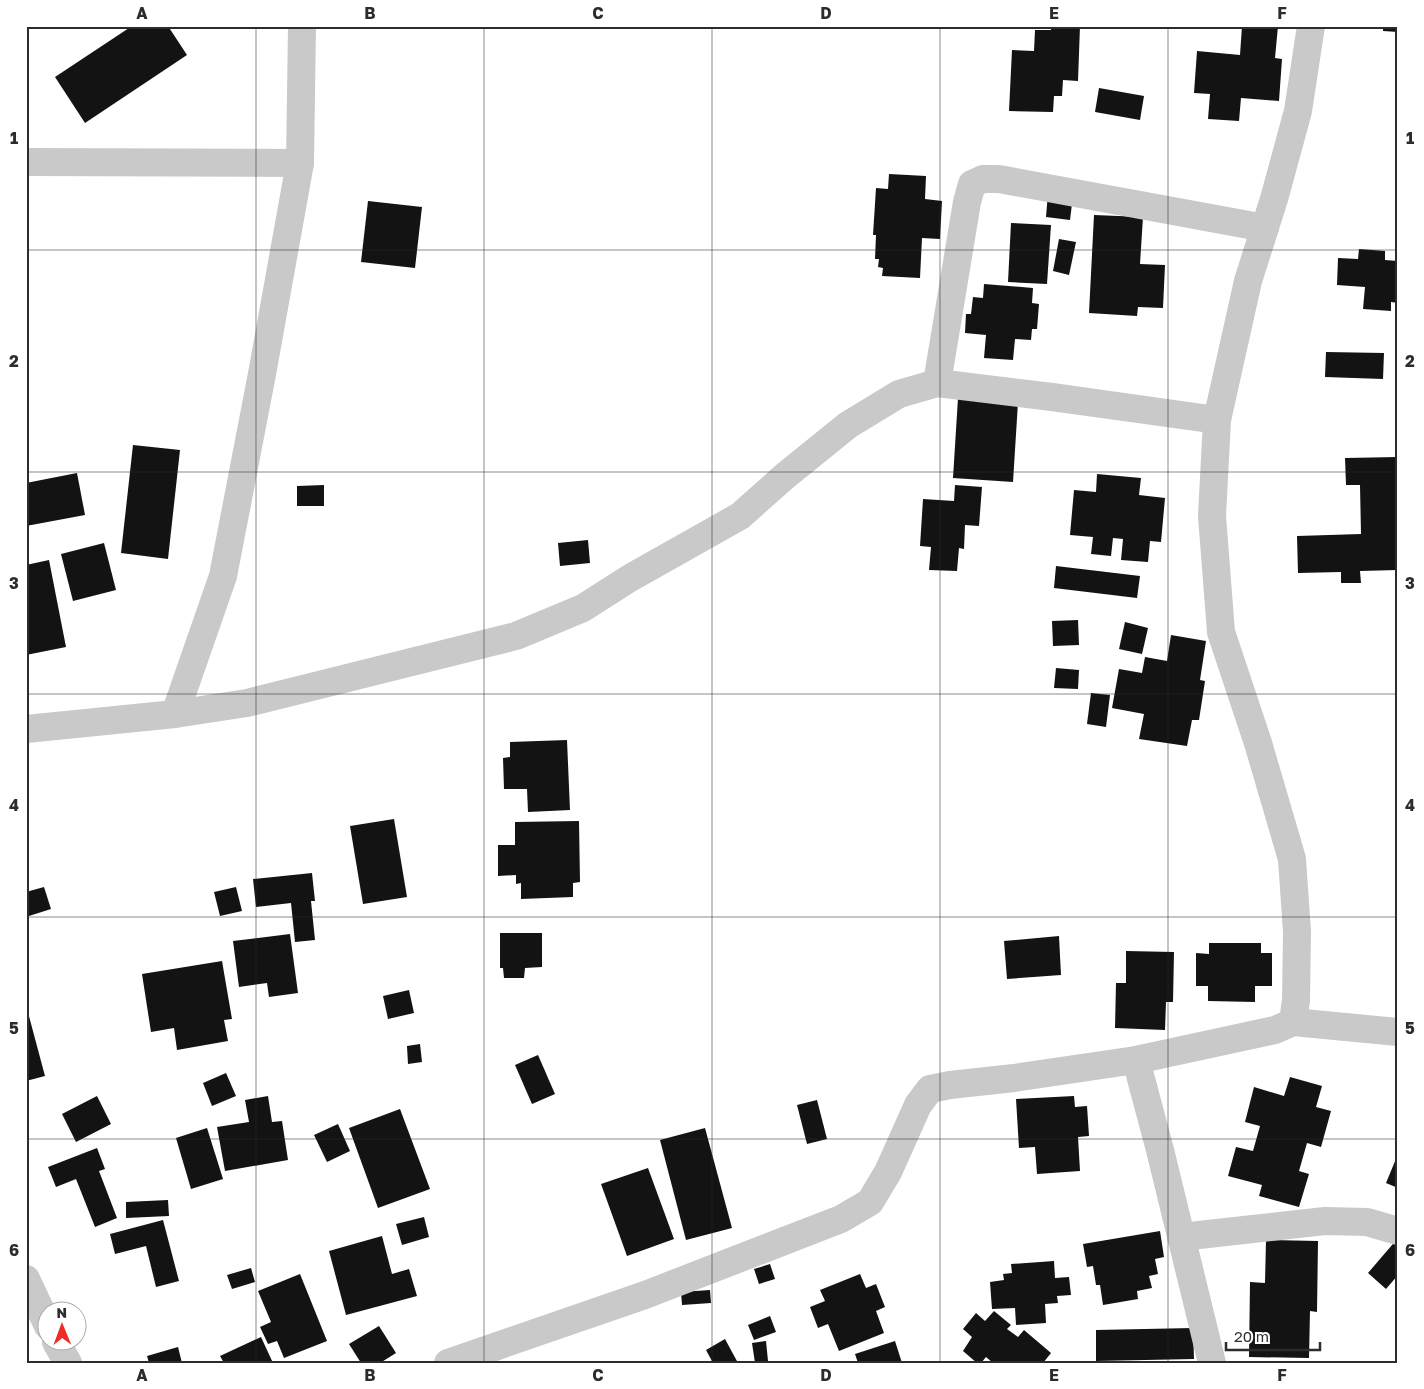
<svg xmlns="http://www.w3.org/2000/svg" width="1424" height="1389" viewBox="0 0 1424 1389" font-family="'Golos Text',sans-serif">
<rect width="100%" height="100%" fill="#fff"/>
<g fill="#131313">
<path d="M132 26H168L187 55 85 123 55 77Z"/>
<path d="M1051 26H1080L1078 81 1063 80 1062 96H1054L1053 112 1009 111 1012 50 1034 51 1035 30H1051Z"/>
<path d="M1242 26H1278L1275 58 1282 59 1279 101 1241 98 1239 121 1208 119 1210 94 1194 93 1197 51 1240 55Z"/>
<path d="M1383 26H1398V32L1383 31Z"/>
<path d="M1099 88 1144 96 1140 120 1095 112Z"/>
<path d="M889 174 926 176 925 199 942 201 940 239 922 238 920 278 882 276 883 268 878 267 879 259H875L876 235H873L876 188 888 189Z"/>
<path d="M1048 193 1073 196 1070 220 1046 217Z"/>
<path d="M368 201 422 207 415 268 361 262Z"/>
<path d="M1094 215 1143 217 1140 264 1165 265 1163 308 1138 307 1137 316 1089 313Z"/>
<path d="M1011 223 1051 225 1047 284 1008 282Z"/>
<path d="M1059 239 1076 242 1069 275 1053 271Z"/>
<path d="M1359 249 1385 251V260L1398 261V303L1391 302V311L1363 309 1365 287 1337 285 1338 258 1358 259Z"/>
<path d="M984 284 1033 288 1032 303 1039 304 1037 329H1032L1031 340 1015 339 1013 360 984 358 986 335 965 333 966 314H971L973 297 983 298Z"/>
<path d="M1326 352 1384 353 1383 379 1325 377Z"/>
<path d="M958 398 1018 402 1013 482 953 478Z"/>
<path d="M133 445 180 450 168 559 121 553Z"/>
<path d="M1398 457V570L1360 571 1361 583H1341V572L1298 573 1297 536 1361 534 1360 485H1346L1345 458Z"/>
<path d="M77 473 85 515 26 526V483Z"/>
<path d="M1097 474 1141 478 1139 495 1165 498 1161 542 1150 541 1148 562 1121 560 1123 539 1113 538 1111 556 1091 554 1093 537 1070 535 1074 490 1096 492Z"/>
<path d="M324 485V506H297V486Z"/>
<path d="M955 485 982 487 979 526 965 525 964 549 959 548 957 571 929 570 931 547 920 546 923 499 954 501Z"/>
<path d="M588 540 590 563 560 566 558 543Z"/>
<path d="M104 543 116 590 73 601 61 554Z"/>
<path d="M49 560 66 647 26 655V565Z"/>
<path d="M1056 566 1140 576 1137 598 1054 588Z"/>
<path d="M1078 620 1079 645 1053 646 1052 621Z"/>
<path d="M1125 622 1148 628 1142 654 1119 649Z"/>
<path d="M1171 635 1206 641 1200 680 1205 681 1199 720H1192L1187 746 1139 739 1144 714 1112 708 1119 669 1142 673 1145 657 1167 661Z"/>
<path d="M1056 668 1079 670 1078 689 1054 688Z"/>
<path d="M1091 693 1110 695 1106 727 1087 724Z"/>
<path d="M567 740 570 810 528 812 527 789H504L503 758 510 757V742Z"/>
<path d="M394 819 407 897 363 904 350 826Z"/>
<path d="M579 821 580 882 573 883V897L521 899V883L516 884V875L498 876V845H515V822Z"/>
<path d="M312 873 315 901H311L315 940 295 942 291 903 256 907 253 879Z"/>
<path d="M44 887 51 909 29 916 26 907V892Z"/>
<path d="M236 887 242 911 220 916 214 892Z"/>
<path d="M500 933H542V967L525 968 524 978H504L503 968H500Z"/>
<path d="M290 934 298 993 269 997 267 983 239 987 233 941Z"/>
<path d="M1059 936 1061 975 1007 979 1004 941Z"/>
<path d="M1209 943H1261V953H1272V986H1255V1002L1208 1001V986H1196V953L1209 954Z"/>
<path d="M1126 951 1174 952 1173 1002H1166L1165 1030 1115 1028 1116 983H1126Z"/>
<path d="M222 961 232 1019 224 1020 228 1041 177 1050 174 1028 151 1032 142 974Z"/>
<path d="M409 990 414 1013 388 1019 383 996Z"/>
<path d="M26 1005 45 1076 26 1081Z"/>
<path d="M420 1044 422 1062 408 1064 407 1046Z"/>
<path d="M538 1055 555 1094 532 1104 515 1065Z"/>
<path d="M226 1073 236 1096 212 1106 203 1083Z"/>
<path d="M1290 1077 1322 1086 1316 1107 1331 1111 1321 1147 1307 1143 1299 1171 1309 1174 1299 1207 1259 1196 1262 1185 1228 1176 1236 1147 1253 1151 1260 1126 1245 1122 1254 1087 1284 1096Z"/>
<path d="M97 1096 111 1124 76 1142 62 1114Z"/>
<path d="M268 1096 272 1122 282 1121 288 1160 225 1171 217 1127 249 1122 245 1100Z"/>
<path d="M1074 1096 1075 1107 1087 1106 1089 1136 1078 1137 1080 1171 1037 1174 1035 1147 1019 1148 1016 1099Z"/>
<path d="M817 1100 827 1139 807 1144 797 1105Z"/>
<path d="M400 1109 430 1189 378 1208 349 1128Z"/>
<path d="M338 1124 350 1151 327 1162 314 1135Z"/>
<path d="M207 1128 223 1179 191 1189 176 1138Z"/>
<path d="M705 1128 732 1228 686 1240 660 1140Z"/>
<path d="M97 1148 105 1169 99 1171 117 1218 95 1227 76 1179 56 1187 48 1167Z"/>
<path d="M1398 1154V1188L1386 1183Z"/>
<path d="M648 1168 674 1239 627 1256 601 1184Z"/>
<path d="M168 1200 169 1216 126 1218V1202Z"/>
<path d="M424 1217 429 1237 402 1245 396 1224Z"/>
<path d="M163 1220 179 1281 156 1287 146 1246 115 1254 110 1234Z"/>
<path d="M1160 1231 1164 1257 1155 1259 1158 1274 1149 1276 1152 1288 1137 1291 1138 1299 1103 1305 1100 1285H1096L1093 1266 1087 1267 1083 1244Z"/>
<path d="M382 1236 392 1274 409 1269 417 1296 346 1315 329 1251Z"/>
<path d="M1398 1238V1275L1386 1289 1368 1273Z"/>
<path d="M1266 1240 1318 1241 1317 1312 1310 1311 1309 1358 1249 1357 1250 1282 1265 1283Z"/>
<path d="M1054 1261 1055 1278 1069 1277 1071 1295 1057 1296 1058 1303 1045 1304 1046 1323 1016 1325 1015 1308 992 1309 990 1282 1004 1280 1003 1274 1012 1273 1011 1264Z"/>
<path d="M770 1264 775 1279 759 1284 754 1269Z"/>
<path d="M251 1268 255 1282 232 1289 227 1275Z"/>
<path d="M300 1274 327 1341 284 1358 277 1341 268 1344 260 1327 271 1322 258 1291Z"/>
<path d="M860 1274 866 1288 876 1284 885 1307 876 1311 884 1333 839 1351 828 1324 818 1328 810 1307 825 1301 820 1290Z"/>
<path d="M710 1290 711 1303 682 1305 681 1292Z"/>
<path d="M994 1311 1011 1325 1007 1329 1018 1337 1024 1330 1051 1353 1043 1363H993L986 1357 981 1363H977L963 1351 972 1337 963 1329 976 1313 985 1321Z"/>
<path d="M770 1316 776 1332 754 1340 748 1325Z"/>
<path d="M379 1326 396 1353 380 1363H361L349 1344Z"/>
<path d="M1193 1328 1194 1359 1096 1361V1330Z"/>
<path d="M261 1337 273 1363H224L220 1356Z"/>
<path d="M725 1339 738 1363H713L706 1350Z"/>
<path d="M766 1341 768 1361 755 1363 752 1343Z"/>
<path d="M895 1341 902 1363H858L855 1354Z"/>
<path d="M178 1347 182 1363H149L147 1356Z"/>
</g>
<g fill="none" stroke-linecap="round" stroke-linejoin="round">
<g stroke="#c9c9c9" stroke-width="28">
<path d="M26 162 300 163"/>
<path d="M937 383 967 202 972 184 983 179H999L1265 228"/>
<path d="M175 714 223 576 262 374 300 163 302 26"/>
<path d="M26 729 175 714 247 703 516 636 583 608 630 578 740 516 785 476 848 425 899 394 937 383 1052 397 1217 420"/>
<path d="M1293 1022 1398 1032"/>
<path d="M1136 1060 1160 1150 1212 1363"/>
<path d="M1181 1237 1325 1221 1367 1222 1398 1231"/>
<path d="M448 1363 645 1295 841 1219 870 1202 888 1172 918 1105 930 1089 950 1085 1014 1078 1136 1060 1275 1030 1293 1022 1296 1000 1297 932 1292 859 1258 743 1221 632 1212 516 1217 420 1248 281 1274 199 1298 111 1311 26"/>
</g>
<g stroke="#c9c9c9" stroke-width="28">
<path d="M26 1279 48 1326"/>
<path d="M56 1342 68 1363"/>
</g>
</g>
<path fill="none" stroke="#2c2c2c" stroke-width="1" stroke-opacity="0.55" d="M256 26V1363M484 26V1363M712 26V1363M940 26V1363M1168 26V1363M26 250H1398M26 472H1398M26 694H1398M26 917H1398M26 1139H1398"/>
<rect width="1424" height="1389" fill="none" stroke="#ffffff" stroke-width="55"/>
<g transform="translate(62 1326) rotate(359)"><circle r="24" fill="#ffffff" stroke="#ababab"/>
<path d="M0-4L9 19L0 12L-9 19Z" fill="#ec2f26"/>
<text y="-8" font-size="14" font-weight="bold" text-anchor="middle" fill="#2c2c2c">N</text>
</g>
<path d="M1226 1342v8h94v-8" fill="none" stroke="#2c2c2c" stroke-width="2.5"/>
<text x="1234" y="1342" font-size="15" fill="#2c2c2c" stroke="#ffffff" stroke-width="4" paint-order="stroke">20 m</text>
<rect x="28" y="28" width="1368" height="1334" fill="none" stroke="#2c2c2c" stroke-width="2"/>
<g font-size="16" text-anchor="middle" font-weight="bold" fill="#2c2c2c">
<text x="142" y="19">A</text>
<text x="370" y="19">B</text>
<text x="598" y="19">C</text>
<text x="826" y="19">D</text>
<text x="1054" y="19">E</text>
<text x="1282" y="19">F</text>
<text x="14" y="144">1</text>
<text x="1410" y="144">1</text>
<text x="14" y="367">2</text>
<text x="1410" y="367">2</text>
<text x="14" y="589">3</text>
<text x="1410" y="589">3</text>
<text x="14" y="811">4</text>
<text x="1410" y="811">4</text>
<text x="14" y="1034">5</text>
<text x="1410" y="1034">5</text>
<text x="14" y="1256">6</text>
<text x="1410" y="1256">6</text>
<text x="142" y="1381">A</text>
<text x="370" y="1381">B</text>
<text x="598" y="1381">C</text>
<text x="826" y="1381">D</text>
<text x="1054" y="1381">E</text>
<text x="1282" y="1381">F</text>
</g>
</svg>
